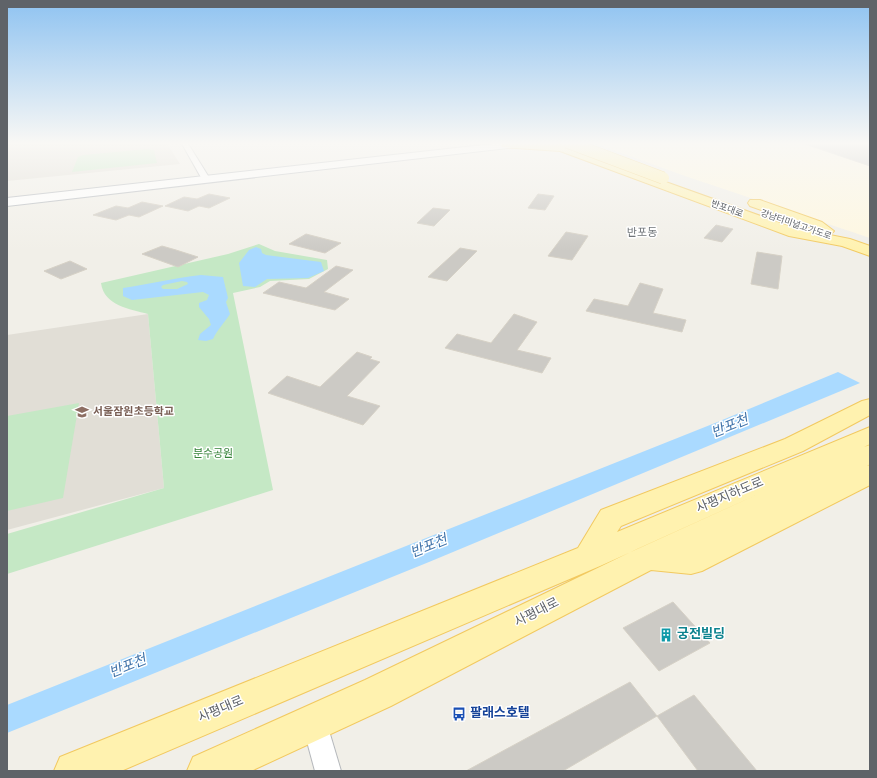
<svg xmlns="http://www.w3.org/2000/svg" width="877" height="778" viewBox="0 0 877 778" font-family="Overpass,'Noto Sans KR',sans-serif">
<rect width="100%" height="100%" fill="#f1efe8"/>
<path fill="#fef7e0" d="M591 142H870V238L685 176Z"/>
<g fill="#e1ded6">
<path d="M23 142H166L180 164 7 181V144Z"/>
<path d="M148 314 164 488 7 530V335Z"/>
</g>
<g fill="#c5e8c5">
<path d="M147 149 154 150 157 163 72 172 78 157 83 155Z"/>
<path d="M259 244 275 251 327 260 328 269 309 279 270 281 260 287 233 293 273 490 7 574V534L164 488 148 314C130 309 104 306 101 283L228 254Z"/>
<path d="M79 403 63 498 7 511V416Z"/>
</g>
<g fill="#aadaff" fill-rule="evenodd">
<path d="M256 247 261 249 262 253 266 255 321 262 324 271 308 278 267 279 255 287 243 286 239 263 249 250Z"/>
<path d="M201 275 223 277 228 298 226 302 230 314C225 322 217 330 213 339L206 341 198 340 200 334 211 325 209 319 199 307V303L207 300 209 295 203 292 132 300 123 296V288C149 284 174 278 201 275ZM182 281 187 282 188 284 177 289H163L161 287 163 285Z"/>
<path d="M838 372 860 383 429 562 7 733V705L715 423Z"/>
</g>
<g fill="#cccac5" stroke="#d6d1c6">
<path d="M805 142H870V166L805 144Z"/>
<path d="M209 194 230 198 209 208 199 206 188 211 165 206 184 197 197 199Z"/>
<path d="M538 194 554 196 545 210 528 208Z"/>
<path d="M142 202 163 206 139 217 129 215 116 220 93 215 116 206 128 208Z"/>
<path d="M433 208 450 210 434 226 417 223Z"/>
<path d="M716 225 733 229 722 242 704 238Z"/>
<path d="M566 232 588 236 572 260 548 256Z"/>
<path d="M306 234 341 243 325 253 289 244Z"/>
<path d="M162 246 176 250 198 257 178 267 142 254Z"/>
<path d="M460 248 477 251 447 281 428 277Z"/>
<path d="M757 252 782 256 778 289 751 284Z"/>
<path d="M70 261 87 269 61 279 44 271Z"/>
<path d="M336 266 353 270 324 292 349 299 335 310 263 293 279 282 306 288Z"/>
<path d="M640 283 663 289 653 313 686 320 682 332 586 311 594 299 628 306Z"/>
<path d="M514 314 537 322 517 350 551 358 542 373 445 348 457 334 491 343Z"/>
<path d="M357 352 372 357 370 359 380 362 347 396 380 406 363 425 268 393 287 376 320 387Z"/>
<path d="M673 602 710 643 659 671 623 628Z"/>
<path d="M630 682 657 716 563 771H466Z"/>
<path d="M694 695 757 771H698L657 716Z"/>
</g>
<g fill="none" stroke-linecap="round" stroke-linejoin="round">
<g stroke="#b5b8bc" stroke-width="2">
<g id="minor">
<path d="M181 142H187L210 179 209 181H203Z"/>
<path d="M315 710 324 714 341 771H315L302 723 306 714Z"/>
</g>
</g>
<g stroke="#b6babf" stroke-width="2">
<path id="secondary" d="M510 142H538L533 145 7 206V198Z"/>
</g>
<g stroke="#f2c960" stroke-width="2">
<g id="primary">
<path d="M506 142 541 144 540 142H554L797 229 820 233 812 228 750 206 748 203 750 200H760L822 222 834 231 830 235 850 239 870 246V256L842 246 789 236 560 151 502 147 501 145Z"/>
<path d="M870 399V415L803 451 621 526 617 532 870 427V444L864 447 870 445V464L867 466 870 465V485L702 571 691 574 651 570 391 706 251 771H187L193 757 365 680 637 549 785 482 600 566 121 771H54L60 757 578 548 601 510 785 439 862 401Z"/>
</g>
</g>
<use href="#minor" fill="#fff" fill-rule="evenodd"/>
<use href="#secondary" fill="#fff" fill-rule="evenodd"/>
<use href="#primary" fill="#fff2af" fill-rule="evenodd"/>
<g stroke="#f2c960" stroke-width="13" stroke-linecap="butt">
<path id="primary-bridge" d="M567 142 663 178"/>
</g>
<use href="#primary-bridge" stroke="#fff2af" stroke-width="12"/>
</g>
<linearGradient id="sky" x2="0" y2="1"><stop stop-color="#8fc3f1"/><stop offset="0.57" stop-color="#f9f8f5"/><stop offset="1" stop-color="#f9f8f5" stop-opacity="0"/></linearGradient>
<rect width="877" height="251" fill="url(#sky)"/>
<defs>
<g id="school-bare" transform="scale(1.08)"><path d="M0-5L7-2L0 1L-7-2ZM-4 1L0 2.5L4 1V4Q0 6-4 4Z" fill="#8d6e63" stroke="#fff" stroke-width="2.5" paint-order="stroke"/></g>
<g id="building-bare" transform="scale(1.08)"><path d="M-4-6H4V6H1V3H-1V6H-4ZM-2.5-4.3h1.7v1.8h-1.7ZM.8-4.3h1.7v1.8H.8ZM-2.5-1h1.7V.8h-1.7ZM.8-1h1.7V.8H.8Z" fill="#0f9aa8" stroke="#fff" stroke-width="2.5" paint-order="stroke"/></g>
<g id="bus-bare" transform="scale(1.08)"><path d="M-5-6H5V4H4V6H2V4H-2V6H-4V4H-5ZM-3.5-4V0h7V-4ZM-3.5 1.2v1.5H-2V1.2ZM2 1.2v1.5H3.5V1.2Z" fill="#1a4fb4" stroke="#fff" stroke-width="2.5" paint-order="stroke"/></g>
</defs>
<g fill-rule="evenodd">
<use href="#school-bare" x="82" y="412"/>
<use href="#building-bare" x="666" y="635"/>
<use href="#bus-bare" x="459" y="714"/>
</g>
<g text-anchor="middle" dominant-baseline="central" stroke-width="3" stroke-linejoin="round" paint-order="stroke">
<g font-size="9" fill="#5f6368" stroke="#fff">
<text transform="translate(727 209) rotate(20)">반포대로</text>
<text transform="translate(796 225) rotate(19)">강남터미널고가도로</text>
</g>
<g font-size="11" fill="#70757a" stroke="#fff">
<text x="642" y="233">반포동</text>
</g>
<g font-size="11" font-weight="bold" fill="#785e54" stroke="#fff" text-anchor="start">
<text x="93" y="412">서울잠원초등학교</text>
</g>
<g font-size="11" fill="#348238" stroke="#fff">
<text x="213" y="454">분수공원</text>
</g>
<g font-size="13" fill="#5f6368" stroke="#fff">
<text transform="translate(730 496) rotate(-23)">사평지하도로</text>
<text transform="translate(537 613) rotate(-27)">사평대로</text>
<text transform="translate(221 710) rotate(-23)">사평대로</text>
</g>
<g font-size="13" font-weight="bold" fill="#0d838f" stroke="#fff" text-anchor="start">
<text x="677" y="635">궁전빌딩</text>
</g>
<g font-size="13" font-weight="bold" fill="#164399" stroke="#fff" text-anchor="start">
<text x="470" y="714">팔래스호텔</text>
</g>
<g font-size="14" font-style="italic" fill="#4174aa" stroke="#fff">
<text transform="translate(730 427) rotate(-22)">반포천</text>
<text transform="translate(429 547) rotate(-22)">반포천</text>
<text transform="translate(128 667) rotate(-22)">반포천</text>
</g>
</g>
<rect width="877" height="778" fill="none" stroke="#5f6368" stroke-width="16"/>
</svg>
